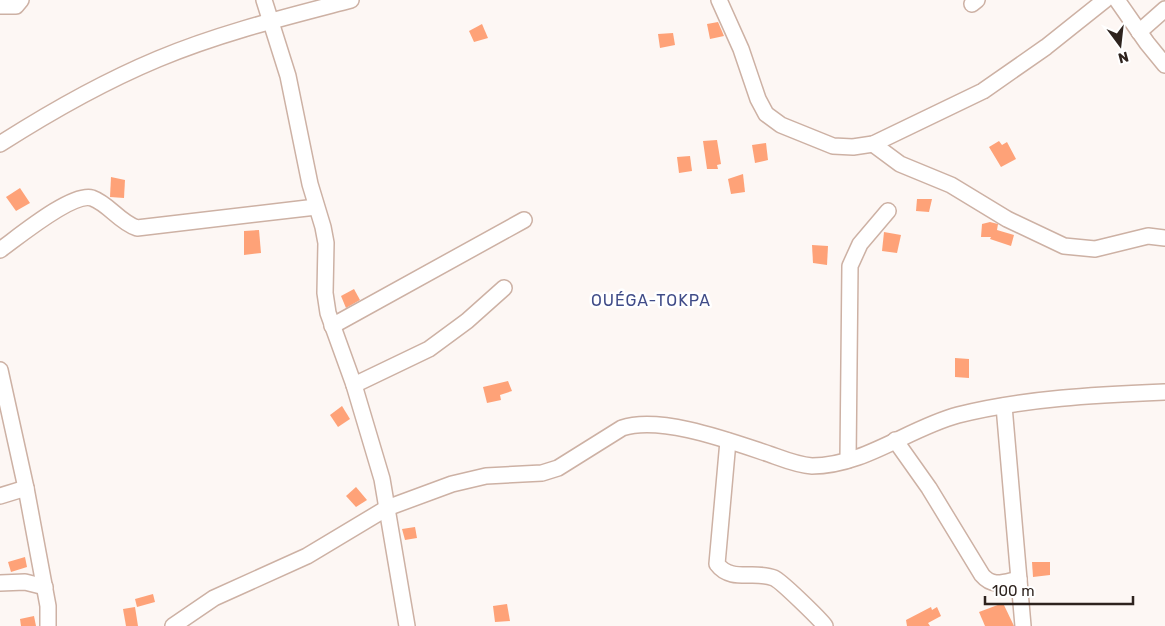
<svg xmlns="http://www.w3.org/2000/svg" width="1165" height="626" viewBox="0 0 1165 626" font-family="Rubik,sans-serif">
<rect width="100%" height="100%" fill="#fdf7f4"/>
<g fill="#fea278">
<path d="M718 22 724 36 710 39 707 24Z"/>
<path d="M482 24 488 38 474 42 469 31Z"/>
<path d="M673 33 675 45 660 48 658 34Z"/>
<path d="M717 140 721 164 717 165 718 169H707L703 141Z"/>
<path d="M999 141 1002 145 1007 142 1016 159 1001 167 989 147Z"/>
<path d="M766 143 768 160 755 163 752 145Z"/>
<path d="M690 156 692 171 679 173 677 157Z"/>
<path d="M743 174 745 192 731 194 728 179Z"/>
<path d="M111 177 125 180 124 198 110 197Z"/>
<path d="M20 188 30 203 16 211 6 197Z"/>
<path d="M917 199H932L929 212 916 211Z"/>
<path d="M990 222 998 224 997 230 1014 235 1011 246 990 239 991 237H981L982 224Z"/>
<path d="M259 230 261 253 244 255V231Z"/>
<path d="M884 232 901 235 897 253 882 251Z"/>
<path d="M812 245 828 246 827 265 813 263Z"/>
<path d="M354 289 360 300 346 308 341 296Z"/>
<path d="M955 358 969 359V378L955 377Z"/>
<path d="M508 381 512 391 500 395 501 400 487 403 483 387Z"/>
<path d="M342 406 350 419 338 427 330 415Z"/>
<path d="M356 487 367 500 356 507 346 496Z"/>
<path d="M415 527 417 538 405 540 402 529Z"/>
<path d="M25 557 27 567 11 572 8 562Z"/>
<path d="M1032 562H1050V575L1033 577Z"/>
<path d="M153 594 155 602 137 607 135 599Z"/>
<path d="M1003 603 1014 626H985L979 612Z"/>
<path d="M507 604 510 621 495 622 493 606Z"/>
<path d="M135 607 138 626H126L123 609Z"/>
<path d="M931 607 932 610 937 607 941 616 928 623 930 626H907L906 620Z"/>
<path d="M34 616 36 626H21L20 619Z"/>
</g>
<g fill="none" stroke-linecap="round" stroke-linejoin="round">
<g stroke="#cdb1a4" stroke-width="18">
<g id="minor">
<path d="M264 0 288 76 310 184 323 227 326 243 325 293 328 313 354 385 382 479 407 626"/>
<path d="M719 0 741 49 758 99 766 114 781 125 833 146 853 147 873 144 983 91 1046 47 1105 0"/>
<path d="M1117 0 1147 43 1165 65"/>
<path d="M972 4 977 0"/>
<path d="M0 6H16L21 0"/>
<path d="M1139 32 1165 9"/>
<path d="M0 144C50 112 103 82 158 59 220 33 286 17 351 0"/>
<path d="M873 144 900 164 951 185 1007 219 1064 246 1095 249 1148 236 1165 238"/>
<path d="M0 250C17 238 72 192 92 198 109 204 119 222 137 228L316 207"/>
<path d="M332 326 524 220"/>
<path d="M0 370 26 488 48 606V626"/>
<path d="M354 385 429 349 467 321 504 288"/>
<path d="M1004 406 1023 626"/>
<path d="M895 440 929 488 982 575C993 588 1004 582 1019 579"/>
<path d="M728 441 717 564C731 583 755 570 774 578 781 581 820 619 825 626"/>
<path d="M848 460 850 266 860 244 888 211"/>
<path d="M0 496 26 488"/>
<path d="M0 583 25 582 45 587"/>
<path d="M173 626 214 598 307 556 387 508 452 484 486 476 542 473 558 468 622 428C660 415 730 441 769 454 783 459 797 465 812 466 864 466 909 428 958 415 1026 398 1096 395 1165 392"/>
</g>
</g>
<use href="#minor" stroke="#fff" stroke-width="15"/>
</g>
<g text-anchor="middle" dominant-baseline="central" stroke-width="5" stroke-linejoin="round" paint-order="stroke">
<g font-size="16" letter-spacing="1" fill="#404c88" stroke="#fff">
<text x="651" y="300">OUÉGA-TOKPA</text>
</g>
</g>
<g transform="translate(1120 45) rotate(165)" stroke="#ffffff" stroke-width="4" paint-order="stroke">
<path d="M0-4L9 19L0 12L-9 19Z" fill="#2e231e"/>
<text y="-8" font-size="14" font-weight="bold" text-anchor="middle" fill="#2e231e">N</text>
</g>
<path d="M985 596v8h148v-8" fill="none" stroke="#2e231e" stroke-width="2.5"/>
<text x="992" y="596" font-size="15" fill="#2e231e" stroke="#ffffff" stroke-width="4" paint-order="stroke">100 m</text>
</svg>
